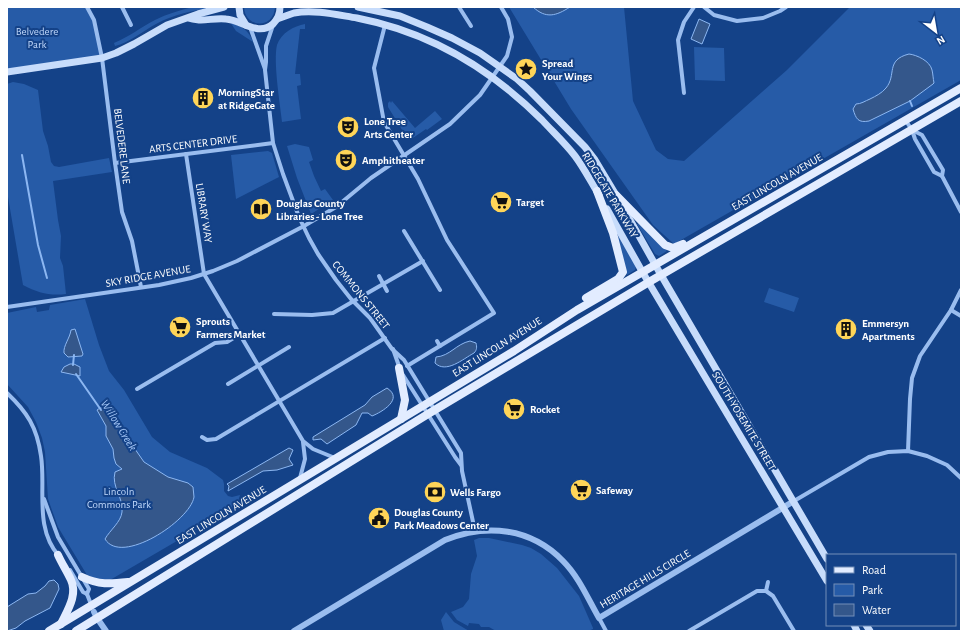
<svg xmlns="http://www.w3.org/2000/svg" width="968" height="638" viewBox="0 0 968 638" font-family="'Alegreya Sans',sans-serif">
<rect width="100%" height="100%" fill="#144288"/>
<g fill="#265ba7">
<path d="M7 7H87L94 20 102 58 9 72 7 68Z"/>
<path d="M193 7H213C193 11 174 14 156 24 143 31 129 43 115 46L114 43C129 37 141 27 155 20 167 14 180 10 193 7Z"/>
<path d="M244 7H275C274 29 245 29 244 7Z"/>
<path d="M509 7H624L633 101 656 150 668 159 684 161 787 70 850 7H961V80L674 244 653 225 571 109Z"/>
<path d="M230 22C241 26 249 30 253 42L236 31Z"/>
<path d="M305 24V29H300L295 74H300L301 85 297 86 301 119 282 122C280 104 273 61 277 45 281 33 294 26 305 24Z"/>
<path d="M694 47 724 48 725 81 695 80Z"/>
<path d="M13 82 24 84 38 90 43 131 48 146 51 162 54 166 59 167 109 158 112 172 53 181 58 220 61 236 60 258 63 266 66 294C50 296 38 293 23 285L8 197 7 84Z"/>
<path d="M390 101 391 103 392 101 415 128 435 111 442 119 427 130 426 129 410 140 407 138 388 107V103Z"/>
<path d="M295 144 309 147 313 160 309 162 314 176 321 191 325 189 333 200 311 214 297 178 287 146Z"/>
<path d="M268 151 272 153 279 177 236 199 231 155Z"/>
<path d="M639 223 667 251 659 256 655 254 637 224Z"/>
<path d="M618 236 636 266 635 270 627 275 616 237Z"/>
<path d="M769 288 799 298 794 312 764 302Z"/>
<path d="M85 299 99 345 109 371 124 390 152 437 170 452 207 468 223 480 224 484V491L228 496 232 497 240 495 237 506 110 580 101 581 87 575 58 527 48 499 45 452 42 438 36 422 28 407 7 384V313L36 307 37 312 49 310 50 305Z"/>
<path d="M479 538H489L522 545 531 548 541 554 557 568 579 596 593 628V629L588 631H496L489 627H481L479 624 469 623 468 626 457 620 451 612 463 607 469 599 471 574 477 556 474 540Z"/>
<path d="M446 612 454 622 469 631H444L441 620Z"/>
</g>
<g fill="#34578b" stroke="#8cb7f2">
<path d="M533 7H570C556 16 546 19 533 7Z"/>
<path d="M699 19 710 24 702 44 691 39Z"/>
<path d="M909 54C917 55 930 61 932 70 933 74 933 78 934 83L933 84 910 101 869 121C858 123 856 119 853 109L856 104C861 104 865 101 870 99 876 96 882 93 886 88 897 75 885 60 909 54Z"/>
<path d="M75 329 83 354 82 356 68 357 64 353C63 346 70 338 71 330Z"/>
<path d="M470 341 476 343C477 347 477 350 474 353 463 359 446 374 435 363L436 357C450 356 456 344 470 341Z"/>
<path d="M70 364H74L80 367V376L61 372 64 367Z"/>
<path d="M387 388C404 399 382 412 372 416L368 413H362L356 425 327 444 321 439 313 440V437L365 405 372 397Z"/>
<path d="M100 408H102L121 429 144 462 168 477 188 483 193 487C193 490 194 494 194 497 190 521 121 566 105 539 110 530 121 522 122 512 124 498 111 487 115 472L122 469 116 464 114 458 113 449 106 436V426L97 410Z"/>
<path d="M289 448 293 450 289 459 293 465 277 470 263 471 228 491 229 486 227 484Z"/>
<path d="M54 580 58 584 59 589 50 608 25 621 16 628 7 631V607L28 594 36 593 45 586 49 581Z"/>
</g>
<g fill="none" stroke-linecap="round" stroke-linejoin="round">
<g stroke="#8cb7f2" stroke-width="2">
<path d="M910 101 912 106"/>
<path d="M22 155 38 245 47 278"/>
<path d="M73 365 74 355"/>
<path d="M76 374 101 410"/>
</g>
<g stroke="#9abdef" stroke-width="4">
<path d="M87 7 94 20 102 58 115 163 122 212 132 241 141 287"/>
<path d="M122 7 131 25"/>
<path d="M459 7 471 26"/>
<path d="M704 7 714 15 737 21 763 18 780 11 786 7"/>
<path d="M273 25 266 46V62L265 70 273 143 283 174 299 217 309 238 318 254 336 280 351 299 370 318 392 349 404 360 461 453 462 471 475 531"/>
<path d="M385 25 374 68 384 122 418 179 447 240 494 313 407 366"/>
<path d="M250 27 265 69"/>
<path d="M684 93 678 40 684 22 694 7"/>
<path d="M906 121 912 130 915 139 934 172 942 176 961 212"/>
<path d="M912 130 922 135 943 170 942 176"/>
<path d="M186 154 204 274 303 441 313 449 335 458"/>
<path d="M115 163 273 143"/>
<path d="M404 231 440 290"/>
<path d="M379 276 387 291"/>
<path d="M7 307 159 285 191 278 213 271 237 261 304 226 336 207 371 178 450 124 480 95 507 56 512 37 508 19 501 7"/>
<path d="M951 310 961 316"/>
<path d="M274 314 312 315 333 313 423 261"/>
<path d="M437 341 440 346"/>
<path d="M393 349 400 369"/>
<path d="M403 375 455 457 461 465"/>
<path d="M228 384 289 347"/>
<path d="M137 389 215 343 227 342 240 334"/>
<path d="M7 393C27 412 37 427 41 456 46 488 34 528 59 556"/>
<path d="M202 437 207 440 216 439 385 338"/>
<path d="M908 451 910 399 912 378 920 356 951 310 961 290"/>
<path d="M300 478 305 459 303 442"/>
<path d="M44 499 58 537 89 589 87 594"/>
<path d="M794 501 869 457 888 452 908 451 927 456 947 465 961 478"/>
<path d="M70 570 83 592 87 594"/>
<path d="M766 591 768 582"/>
<path d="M87 594 92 607"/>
<path d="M599 618 606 631"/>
<path d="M689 631 757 591H766L773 596 794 631"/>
</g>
<g stroke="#9abdef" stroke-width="6">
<path d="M94 612 97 618 106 631"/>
<path d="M294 631 445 540C487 523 531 528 563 561 579 577 588 599 599 618L794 501"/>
</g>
<g stroke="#c7dcfb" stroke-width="7">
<path d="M239 7 240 15 246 25"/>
<path d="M358 7 400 16 427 27 452 38 480 53 517 79 530 91 585 147 595 160 616 195 661 275 827 559"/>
<path d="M189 18C193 19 197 20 201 20 209 20 217 18 226 19 242 20 258 37 273 24 278 19 280 14 280 7"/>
<path d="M277 19C283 17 288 15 294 13 314 9 338 15 357 18 429 32 491 69 542 120 553 132 565 143 575 156 584 168 591 182 599 195"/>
<path d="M7 72 102 58 116 53 134 44 167 25 198 14 224 7"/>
<path d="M607 209 643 273 827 581"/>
<path d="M854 625 857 631"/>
<path d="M866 625 870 631"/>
</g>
<g stroke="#e2ecff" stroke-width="8">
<path d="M616 195 665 245 673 248 683 244"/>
<path d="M586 298 618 279 623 272 613 233 597 191"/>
<path d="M399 368 405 400 401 419"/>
<path d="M58 555C62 564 67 571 71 580 78 595 67 611 61 624"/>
<path d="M82 577C99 585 110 584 128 582"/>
<path d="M49 631 514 351 577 310 961 88"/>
<path d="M76 631 428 414 649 282 961 101"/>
</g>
</g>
<defs>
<g id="sight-disc" transform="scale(1.15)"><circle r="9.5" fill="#ffd558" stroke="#144288"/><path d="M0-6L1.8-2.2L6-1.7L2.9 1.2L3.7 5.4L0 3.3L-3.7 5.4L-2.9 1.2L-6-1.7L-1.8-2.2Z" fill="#111"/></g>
<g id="building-disc" transform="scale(1.15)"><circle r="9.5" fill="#ffd558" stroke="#144288"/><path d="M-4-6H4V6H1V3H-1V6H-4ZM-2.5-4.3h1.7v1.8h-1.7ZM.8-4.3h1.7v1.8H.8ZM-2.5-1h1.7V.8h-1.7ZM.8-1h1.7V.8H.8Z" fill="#111"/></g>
<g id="theatre-disc" transform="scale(1.15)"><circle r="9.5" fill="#ffd558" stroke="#144288"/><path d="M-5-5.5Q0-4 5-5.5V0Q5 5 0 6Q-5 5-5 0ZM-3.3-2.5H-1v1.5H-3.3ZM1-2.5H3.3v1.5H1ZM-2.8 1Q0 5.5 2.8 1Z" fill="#111"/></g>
<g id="supermarket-disc" transform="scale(1.15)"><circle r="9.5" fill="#ffd558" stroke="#144288"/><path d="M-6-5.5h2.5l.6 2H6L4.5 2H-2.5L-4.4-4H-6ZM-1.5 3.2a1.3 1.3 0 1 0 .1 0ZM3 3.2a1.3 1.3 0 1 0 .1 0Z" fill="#111"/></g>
<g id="library-disc" transform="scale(1.15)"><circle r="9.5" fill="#ffd558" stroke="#144288"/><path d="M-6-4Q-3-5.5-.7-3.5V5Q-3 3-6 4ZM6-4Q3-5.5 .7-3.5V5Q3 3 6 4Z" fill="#111"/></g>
<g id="bank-disc" transform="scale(1.15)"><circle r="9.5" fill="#ffd558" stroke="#144288"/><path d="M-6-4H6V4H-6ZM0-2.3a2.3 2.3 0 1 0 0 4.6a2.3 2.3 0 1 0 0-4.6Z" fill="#111"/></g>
<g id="civic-disc" transform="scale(1.15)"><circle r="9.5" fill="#ffd558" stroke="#144288"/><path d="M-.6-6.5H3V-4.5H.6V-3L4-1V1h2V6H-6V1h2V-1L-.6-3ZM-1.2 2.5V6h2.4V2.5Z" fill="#111"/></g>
</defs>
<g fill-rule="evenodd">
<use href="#sight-disc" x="526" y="69"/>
<use href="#building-disc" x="203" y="98"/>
<use href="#theatre-disc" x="348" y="127"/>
<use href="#theatre-disc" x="346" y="160"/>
<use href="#supermarket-disc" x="501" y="202"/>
<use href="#library-disc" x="261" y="209"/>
<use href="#supermarket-disc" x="180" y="327"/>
<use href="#building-disc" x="846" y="329"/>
<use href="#supermarket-disc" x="514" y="409"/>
<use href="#supermarket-disc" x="581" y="490"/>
<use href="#bank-disc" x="435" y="492"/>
<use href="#civic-disc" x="379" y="518"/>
</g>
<g text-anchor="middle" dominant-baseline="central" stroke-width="4" stroke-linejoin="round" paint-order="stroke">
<g font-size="11" fill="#c0d8fb" stroke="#144288">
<text x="37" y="31">Belvedere<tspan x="37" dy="13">Park</tspan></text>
<text x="119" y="491">Lincoln<tspan x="119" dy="13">Commons Park</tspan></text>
</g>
<g font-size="11" font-weight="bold" fill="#fff" stroke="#144288" text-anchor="start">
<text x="542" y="63">Spread<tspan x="542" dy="13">Your Wings</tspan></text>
<text x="218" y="92">MorningStar<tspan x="218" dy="13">at RidgeGate</tspan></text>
<text x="364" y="121">Lone Tree<tspan x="364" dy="13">Arts Center</tspan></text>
<text x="362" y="160">Amphitheater</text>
<text x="516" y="202">Target</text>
<text x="276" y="203">Douglas County<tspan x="276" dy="13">Libraries - Lone Tree</tspan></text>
<text x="196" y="321">Sprouts<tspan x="196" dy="13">Farmers Market</tspan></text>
<text x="862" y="323">Emmersyn<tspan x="862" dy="13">Apartments</tspan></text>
<text x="530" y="409">Rocket</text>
<text x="596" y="490">Safeway</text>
<text x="450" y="492">Wells Fargo</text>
<text x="394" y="512">Douglas County<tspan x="394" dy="13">Park Meadows Center</tspan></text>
</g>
<g font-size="11" fill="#fff" stroke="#144288">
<text transform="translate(193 144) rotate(-7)">ARTS CENTER DRIVE</text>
<text transform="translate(122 146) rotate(83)">BELVEDERE LANE</text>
<text transform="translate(777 182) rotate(-30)">EAST LINCOLN AVENUE</text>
<text transform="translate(610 195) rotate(59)">RIDGEGATE PARKWAY</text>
<text transform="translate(204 213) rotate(81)">LIBRARY WAY</text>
<text transform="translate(148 276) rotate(-10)">SKY RIDGE AVENUE</text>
<text transform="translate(361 295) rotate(51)">COMMONS STREET</text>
<text transform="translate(497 347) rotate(-32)">EAST LINCOLN AVENUE</text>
<text transform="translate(744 421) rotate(59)">SOUTH YOSEMITE STREET</text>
<text transform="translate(221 515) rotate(-31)">EAST LINCOLN AVENUE</text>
<text transform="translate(645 579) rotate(-31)">HERITAGE HILLS CIRCLE</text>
</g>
<g font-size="12" font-style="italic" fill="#a5c7f7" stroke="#144288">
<text transform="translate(119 425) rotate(58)">Willow Creek</text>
</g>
</g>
<rect width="968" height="638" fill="none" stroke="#ffffff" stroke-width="16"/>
<rect x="826" y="554" width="130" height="72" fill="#144288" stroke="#728eb8"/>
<rect x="834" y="567" width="20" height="6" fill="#e2ecff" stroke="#728eb8"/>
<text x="862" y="574" font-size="12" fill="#ffffff">Road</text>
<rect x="834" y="584" width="20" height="12" fill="#265ba7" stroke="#728eb8"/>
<text x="862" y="594" font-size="12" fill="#ffffff">Park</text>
<rect x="834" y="604" width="20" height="12" fill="#34578b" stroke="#728eb8"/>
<text x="862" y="614" font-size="12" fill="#ffffff">Water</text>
<g transform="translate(936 32) rotate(149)" stroke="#144288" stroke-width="3" paint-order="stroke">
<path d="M0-3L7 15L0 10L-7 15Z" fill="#ffffff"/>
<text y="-6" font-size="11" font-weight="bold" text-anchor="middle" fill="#ffffff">N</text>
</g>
</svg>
